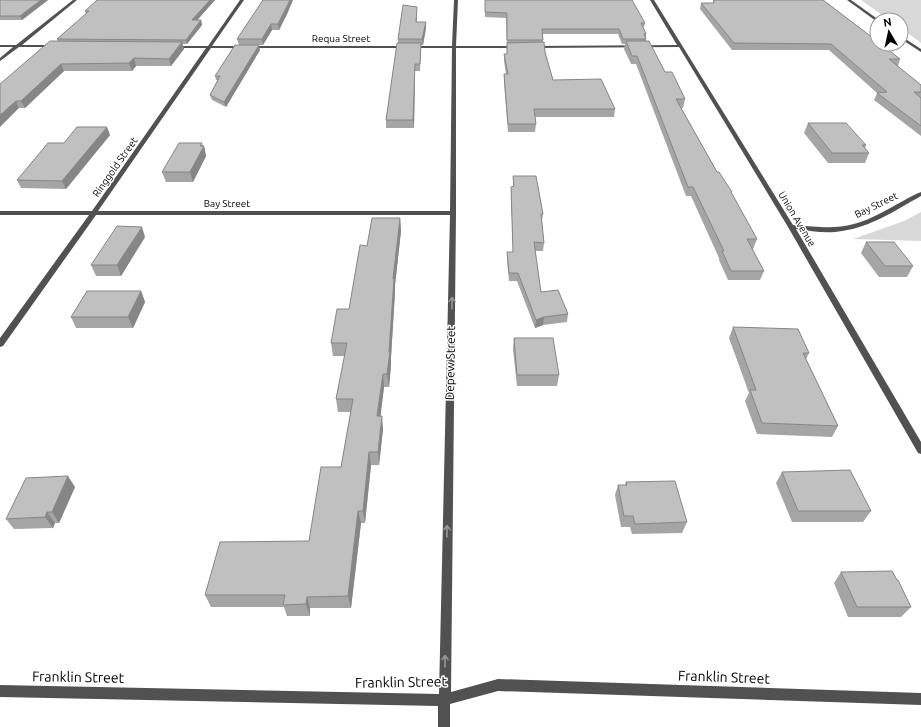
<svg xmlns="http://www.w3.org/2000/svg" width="921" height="727" viewBox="0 0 921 727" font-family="Ubuntu,sans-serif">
<rect width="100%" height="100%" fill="#fff"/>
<g fill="#d8d8d8">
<path d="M861 0H921V43L901 28V20H889Z"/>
<path d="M921 212V241L853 239 904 221Z"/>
</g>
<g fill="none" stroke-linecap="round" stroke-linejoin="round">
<g fill="#515151" fill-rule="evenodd">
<path d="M73 0H77L22 45H56V47H19L0 61V58L13 47H0V45H16Z"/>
<path d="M240 0H244L212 46H452L454 0H458L456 46H517L519 47 517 48H456V213L451 692 498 679 921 693V705L498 691 450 704V727H438V706L0 697V685L439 694 450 215H96L3 346 0 347V338L89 215H0V211H92L206 48H173L171 47 172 46H208ZM211 48H452L450 211H98Z"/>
<path d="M650 0H654L793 225C832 228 847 231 883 212 895 206 908 197 921 192V196C896 210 871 227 842 231 827 234 811 231 796 229L921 442V454L918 453 788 227 679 47 535 48 533 47 535 46 677 45Z"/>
<path d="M847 0H851L879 20 876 21Z"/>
<path d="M901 36 921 49V52L901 39Z"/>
</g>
</g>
<g fill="#a5a5a5">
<path d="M0 0H48L22 20H0Z"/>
<path d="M97 0H215L197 20H201L202 25 187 44H182L184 49 171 66H136L132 71H64L25 108H19L0 84 58 42 57 39 86 14 85 11Z"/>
<path d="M485 0 645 23 644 27H643L646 34V41L665 72 685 99 683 108H681L717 172 732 192 731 193 757 239 753 249H752L764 271 760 280H728L719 260V258L691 196H686L636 64H631L624 49 625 44H622L618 34H543V42L545 52 553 80 615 109 614 117H535L536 124 535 132H508L504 82V74H506L504 61V54H507L506 18 485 17Z"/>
<path d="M713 0H823L900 59 898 66H897L921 85V136L874 100 877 93 829 50H732L700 9 701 3H713Z"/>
<path d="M288 12 279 30H272L263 45H239L237 39Z"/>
<path d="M417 13V22H426V28L423 45H421L420 71H415L414 128H386V120L398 43V39Z"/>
<path d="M260 50 226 107 212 100 210 95 218 80H216L215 76Z"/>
<path d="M808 123 866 145 865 148 869 153 865 163H828L804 133Z"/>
<path d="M110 135 66 189 21 188 17 180 64 143Z"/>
<path d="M203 146H204L206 156 193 182H166L162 172Z"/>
<path d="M513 176 543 214 542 221 544 243 543 251H535L541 292 568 314 567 322 543 325 535 328 517 281H509L507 260V252H513L511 194V187H513Z"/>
<path d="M400 218 401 231 395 285V292L391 357V365L389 387H384L380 416 383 429 379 465H371L365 523H361L351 608H310V616H287L284 607H211L205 595 309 541 341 467 351 412H338L336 399 345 356H333L331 343 349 309 367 246Z"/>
<path d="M145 237 121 276H96L91 265Z"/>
<path d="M866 242 913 266 907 277H879L861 253Z"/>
<path d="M141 291 145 302 133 328H76L71 317Z"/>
<path d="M733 327 809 353 806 359 838 426 832 437 757 434 745 401 749 393 729 338Z"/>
<path d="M514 338 559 375 557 386H517L513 349Z"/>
<path d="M782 472 871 511 863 522H792L776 483Z"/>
<path d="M626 482 687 522 682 533 632 534 630 527H621L615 495 618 485H625Z"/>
<path d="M75 487 59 523H55L53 528 14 529 6 519Z"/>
<path d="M841 572 911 607 901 617H848L834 583Z"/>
</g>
<g fill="#868686">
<path d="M41 0H48L22 20 20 16Z"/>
<path d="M210 0H215L193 25 192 20Z"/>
<path d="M290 0H293L288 12 279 30 278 24Z"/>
<path d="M201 20 202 25 187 44 186 40Z"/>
<path d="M426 22V28L423 45 422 39Z"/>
<path d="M271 24 272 30 263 45 262 39Z"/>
<path d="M182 42 184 49 171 66 169 59Z"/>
<path d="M259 45 260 50 226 107 224 102Z"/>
<path d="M134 58 136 66 132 71 129 63Z"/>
<path d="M61 64 64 71 25 108 21 101Z"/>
<path d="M415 64V71L414 128 413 120Z"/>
<path d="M16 101 19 108 0 127V115Z"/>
<path d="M107 127 110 135 66 189 62 181Z"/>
<path d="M202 143 203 147 204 146 206 156 193 182 190 172Z"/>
<path d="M400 218 401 231 395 285V292L391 357V365L389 387 387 374 393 279Z"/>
<path d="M142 227 145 237 121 276 117 265Z"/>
<path d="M141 291 145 302 133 328 128 317Z"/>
<path d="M544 317 543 325 535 328 536 320Z"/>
<path d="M383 374 384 387 379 429 377 416Z"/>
<path d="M382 416 383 429 379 465 378 452Z"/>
<path d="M369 452 371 465 365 523 363 511Z"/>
<path d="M68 476 75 487 59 523 52 512Z"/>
<path d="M358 511 361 523 351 608 348 596Z"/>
<path d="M47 512 55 523 53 528 45 517Z"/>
<path d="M307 597 310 608V616L306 604Z"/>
</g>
<g fill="#c0c0c0" stroke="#868686">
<path d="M0 0H41L20 16H0Z"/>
<path d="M97 0H210L192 20H201L186 40 57 39 89 11H85Z"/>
<path d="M263 0H290L278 24H271L262 39H237Z"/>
<path d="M485 0H632L645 23H641L646 34H644L646 39H623L619 29H542L543 40H507V13L485 12Z"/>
<path d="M714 0H823L877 41V44H881L900 59H889L921 85V92H914L921 98V126L877 93 887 92 831 44 734 43 701 3H714Z"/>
<path d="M403 5 417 7 416 22H426L422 39H398Z"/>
<path d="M50 41 182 42 169 59 134 58 129 63 61 64 21 101H16L0 115V84Z"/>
<path d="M626 41H649L665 72H672L685 99H676L717 172H719L732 192H731L757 239H747L764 271H731L722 251H724L693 187H688L637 56H632Z"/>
<path d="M544 42 545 52 553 80 601 79 615 109H534L536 124H508L504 74H508L504 54H507V43Z"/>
<path d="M397 43H421L420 64H415L413 120H386Z"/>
<path d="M235 45H259L224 102 210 95 220 76H215Z"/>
<path d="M808 123H846L866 145H862L869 153H832Z"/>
<path d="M77 127H107L62 181 17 180 48 143H64Z"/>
<path d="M179 143H202L200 146H204L190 172H162Z"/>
<path d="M513 176H536L543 214H541L544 243 534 242 541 292 558 290 568 314 544 317 536 320 518 273H509L507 252H513L511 187 514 186Z"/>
<path d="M372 218H400L393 279H394L389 352H390L387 374H383L377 416H382L378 452H369L363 511H358L348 596 307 597 306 604 283 605 285 595H205L220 542 309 541 321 467H341L353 399H336L347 343H331L337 309H349L360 245 367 246Z"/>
<path d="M117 226 142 227 117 265H91Z"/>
<path d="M866 242H894L913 266H885Z"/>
<path d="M87 291H141L128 317H71Z"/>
<path d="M733 327 798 329 809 353H803L838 426 762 423 750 390H756Z"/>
<path d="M514 338H553L559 375H517Z"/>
<path d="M850 470 871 511H798L782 472Z"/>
<path d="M68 476 52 512H47L45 517 6 519 26 478Z"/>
<path d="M675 481 687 522 635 524 633 516H624L618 485H627L626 482Z"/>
<path d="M892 571 897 580H898L911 607H857L841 572Z"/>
</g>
<defs><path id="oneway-shaft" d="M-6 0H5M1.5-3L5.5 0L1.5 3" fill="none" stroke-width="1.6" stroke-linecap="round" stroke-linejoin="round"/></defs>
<g stroke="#979797">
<use href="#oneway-shaft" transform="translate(452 303) rotate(-89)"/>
<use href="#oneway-shaft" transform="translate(447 531) rotate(-89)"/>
<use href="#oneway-shaft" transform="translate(445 661) rotate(-89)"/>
</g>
<g text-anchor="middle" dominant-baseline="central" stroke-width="3" stroke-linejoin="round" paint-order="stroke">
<g font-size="10" fill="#000" stroke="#fff">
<text x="341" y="38">Requa Street</text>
<text transform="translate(115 167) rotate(-55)">Ringgold Street</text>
<text x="227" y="203">Bay Street</text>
<text transform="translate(876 205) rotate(-26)">Bay Street</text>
<text transform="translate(797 219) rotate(59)">Union Avenue</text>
</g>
<g font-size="12" fill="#000" stroke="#fff">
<text transform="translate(450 363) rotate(-89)">Depew Street</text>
</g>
<g font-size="14" fill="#000" stroke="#fff">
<text transform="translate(78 677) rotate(1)">Franklin Street</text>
<text transform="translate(724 677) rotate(2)">Franklin Street</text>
<text transform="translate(401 682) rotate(-1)">Franklin Street</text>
</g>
</g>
<g transform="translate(889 32) rotate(351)"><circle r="19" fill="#ffffff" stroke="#999999"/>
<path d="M0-3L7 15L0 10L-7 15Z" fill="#000000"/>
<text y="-6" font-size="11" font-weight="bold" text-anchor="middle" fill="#000000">N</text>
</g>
</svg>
